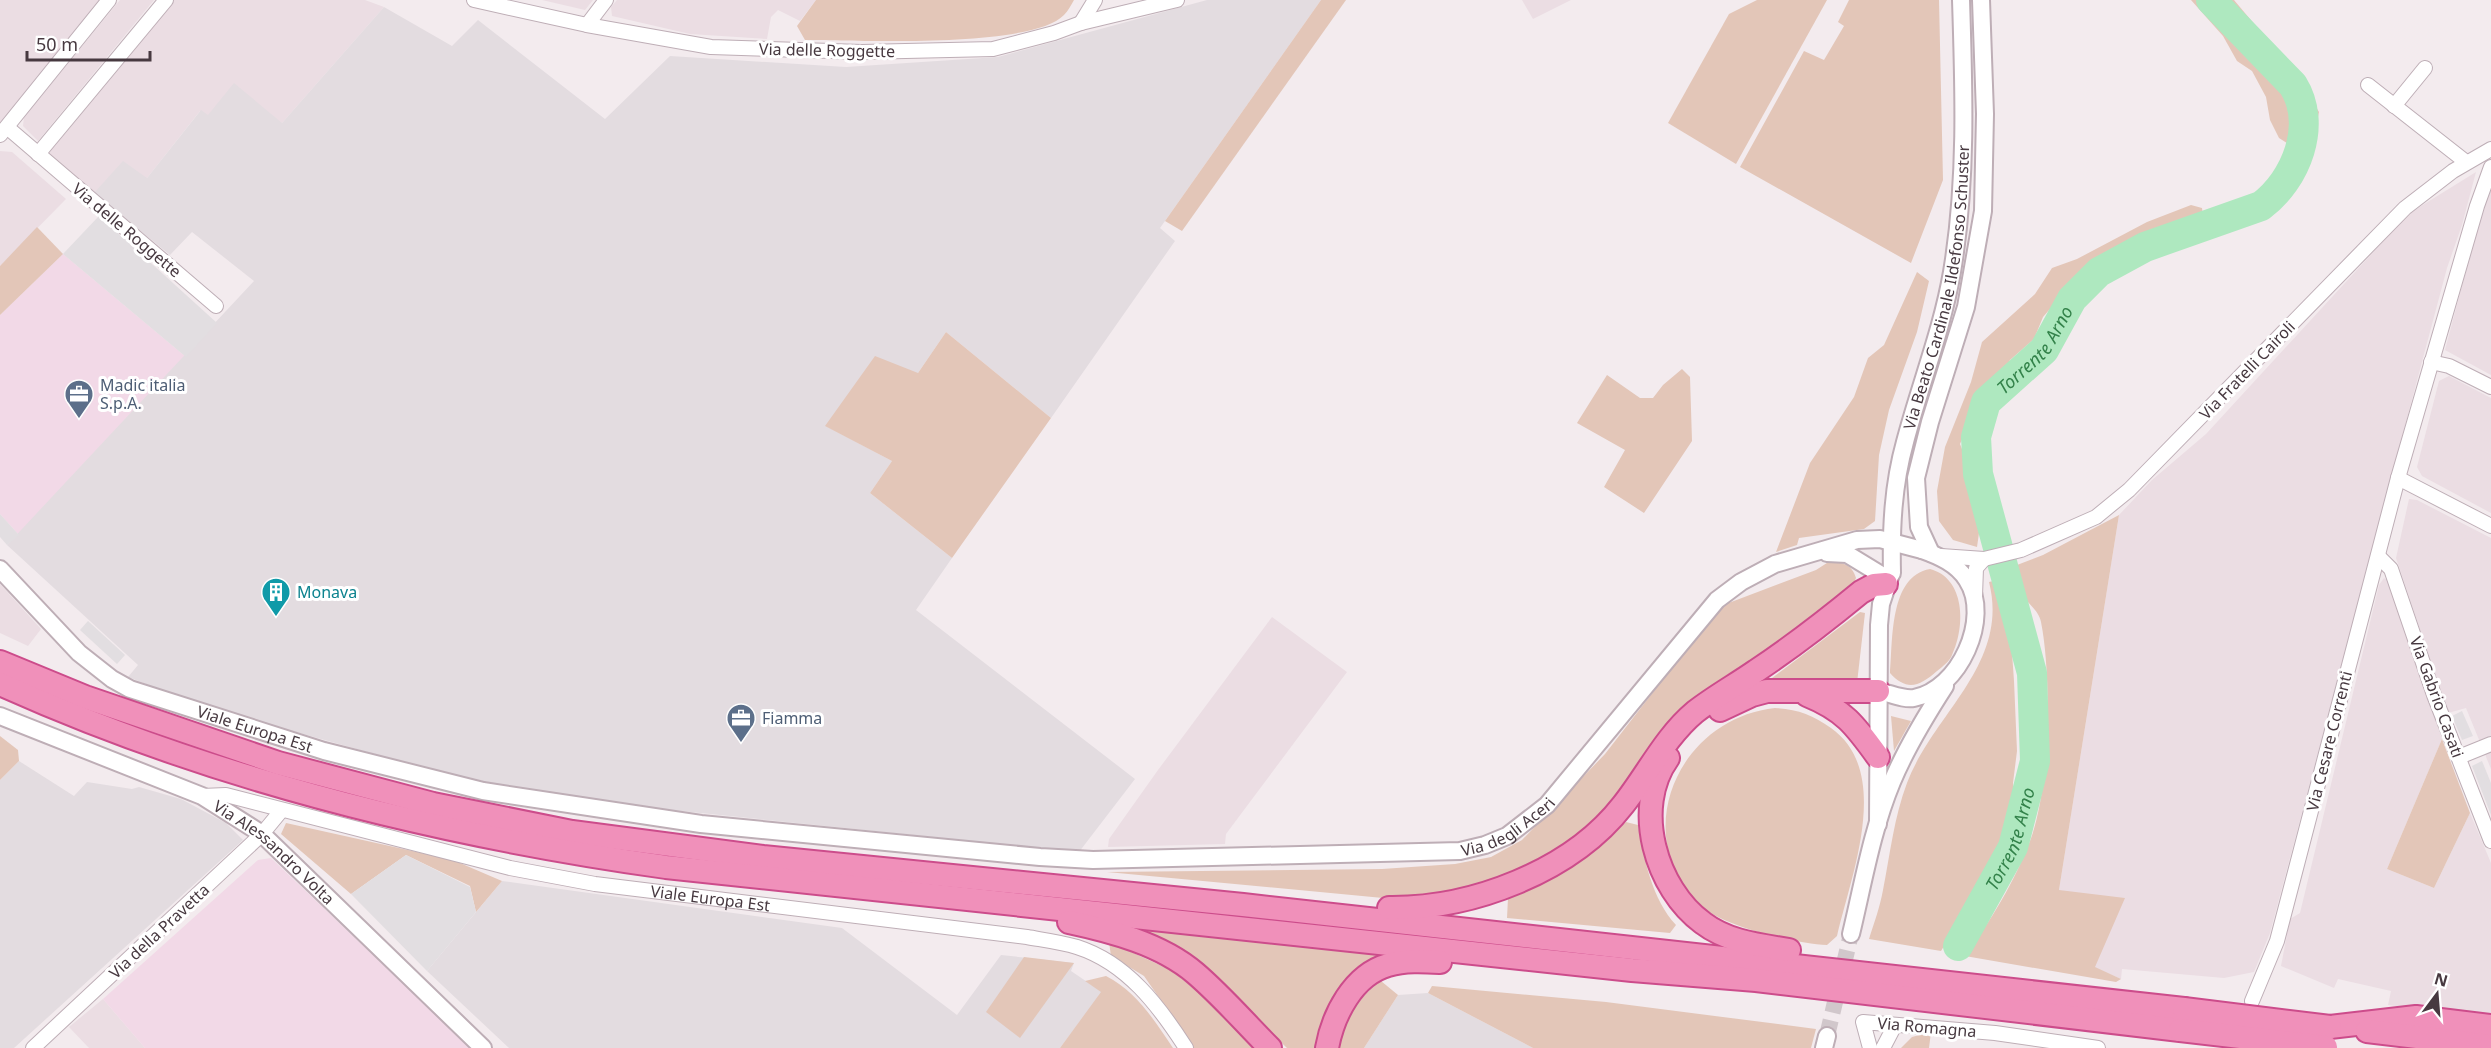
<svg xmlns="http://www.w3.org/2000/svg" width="2491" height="1048" viewBox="0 0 2491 1048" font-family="'Noto Sans',sans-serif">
<rect width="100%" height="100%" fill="#f3ebee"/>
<g fill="#ebdde3">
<path d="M0 0H99L0 123Z"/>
<path d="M120 0H154L38 141 23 126 24 117Z"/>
<path d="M174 0H365L384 7 282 123 207 115 200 111 147 178 94 193 49 153Z"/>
<path d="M542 0H593L585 10Z"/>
<path d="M617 0H816L800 21 778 10 771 17 767 39 690 34 612 16 611 7Z"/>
<path d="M1522 0H1571L1533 19Z"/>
<path d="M0 151 12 152 66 199 0 266Z"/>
<path d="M2476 172 2462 225 2447 268 2270 933 2254 972 2224 978 2122 969 2121 979 2095 968 2059 890 2119 515 2152 480 2206 434 2401 222 2413 211Z"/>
<path d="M2491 190V375L2445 350 2481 214Z"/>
<path d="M2449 376 2491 398V513L2422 476 2417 467 2439 381Z"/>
<path d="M2409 499 2417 500 2491 538V769L2466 708 2448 713 2396 558Z"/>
<path d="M2384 578 2390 582 2442 739 2387 869 2434 888 2470 813 2491 863V1018L2388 1005 2391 991 2338 979 2334 988 2281 966 2290 919 2300 913 2379 585Z"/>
<path d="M0 584 41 629 28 646 0 633Z"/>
<path d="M1272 617 1347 672 1226 834 1225 844 1108 847 1109 839 1158 770Z"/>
<path d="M103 999 145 1048H89L69 1027Z"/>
</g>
<g fill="#f2d9e7">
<path d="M63 254 186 357 19 535 0 514V315Z"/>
<path d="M271 858 471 1048H145L103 999 258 860Z"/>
</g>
<g fill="#e3dce0">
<path d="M1207 0H1321L1160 228 1175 241 1051 418 946 332 918 373 826 426 892 461 870 493 952 558 916 610 1135 779 1079 852 593 802 446 774 203 706 128 677 138 665 7 545 254 281 192 232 170 255 94 193 123 161 147 178 201 110 208 115 234 83 282 123 384 7 452 46 478 20 605 119 670 56 846 67 998 57Z"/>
<path d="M19 761 74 796 87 782 132 789 139 787 181 799 226 823 243 840 14 1048H0V780Z"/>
<path d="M502 881 842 928 957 1015 1001 955 1074 963 1071 971 1102 992 1060 1048H509L427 971Z"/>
<path d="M1428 993 1533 1048H1364L1398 995Z"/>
</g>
<g fill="#e3c6b8">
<path d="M816 0H1074C1071 5 1068 11 1064 15 1031 49 855 40 805 40L797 26Z"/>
<path d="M1321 0H1346L1182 231 1165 221Z"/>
<path d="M1757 0H1827L1736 164 1668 123 1729 14Z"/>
<path d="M1849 0H1939L1943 180 1911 263 1740 167 1804 51 1824 60 1844 26 1838 22Z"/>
<path d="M2191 0H2234L2297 75 2319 112 2313 141 2290 145 2279 138 2270 120 2266 97 2252 71 2237 61 2223 36Z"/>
<path d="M2191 205 2202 208 2203 217 2186 226 2153 233 2076 279 2043 317 2034 339 2010 360 2003 374 1977 404 1960 444 1968 464 1975 505 1981 519 1977 547 1953 540 1939 521 1937 491 1945 447 1971 382 1982 342 2035 294 2052 268 2077 259 2147 222Z"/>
<path d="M37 227 63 254 0 315V266Z"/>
<path d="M1917 272 1929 281 1917 332 1889 410 1879 455 1875 521 1864 529 1799 538 1797 545 1776 552 1810 463 1854 397 1868 358 1884 345Z"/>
<path d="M946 332 1051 418 952 558 870 493 892 461 825 426 875 356 918 373Z"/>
<path d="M1682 369 1690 377 1692 441 1644 513 1604 487 1625 450 1577 423 1607 375 1640 398H1653L1663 385Z"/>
<path d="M2119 515 2059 890 2125 898 2095 967 2121 979 2116 982 1965 956C1990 922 2015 881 2030 841 2050 789 2052 677 2041 622 2039 610 2026 603 2021 592 2018 584 2018 573 2017 565L2043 555Z"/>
<path d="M1830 561C1843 563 1852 564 1856 578L1851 590 1649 757 1606 808 1569 841 1528 865 1468 890 1428 896 1383 898 1107 872 1382 869 1455 864 1491 857 1522 840 1605 754 1692 642 1726 604 1816 570Z"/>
<path d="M1930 569C1965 578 1966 626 1952 655 1950 661 1942 667 1937 671 1920 686 1907 692 1890 673 1893 641 1889 576 1930 569Z"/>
<path d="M2002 579 2010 624 2014 681 2017 751 2013 783 2014 807 2006 844 1941 951 1869 939C1874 923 1880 907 1883 890 1890 855 1894 817 1907 783 1933 714 2010 664 1989 582Z"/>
<path d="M1860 612 1865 613 1857 683 1771 684 1772 678Z"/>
<path d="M1775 708C1797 709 1813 715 1831 728 1893 772 1851 875 1837 936L1827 945C1793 943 1718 926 1695 901 1629 827 1682 718 1775 708Z"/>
<path d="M1891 716 1911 721 1894 751Z"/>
<path d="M0 736 18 750 19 761 0 780Z"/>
<path d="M2442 739 2470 813 2434 888 2387 869Z"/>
<path d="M1626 822 1638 825C1644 859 1652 899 1676 925L1670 933 1507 918 1508 898 1560 874 1588 856Z"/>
<path d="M286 823 453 860 502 881 476 912 470 886 406 855 351 894 281 834Z"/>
<path d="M1141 929 1382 953C1337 983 1327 994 1318 1048H1287C1241 1003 1198 961 1141 929Z"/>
<path d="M1109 942 1171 970 1224 1013 1259 1048H1194L1144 976 1111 956Z"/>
<path d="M1024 957 1074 963 1020 1038 986 1012Z"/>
<path d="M1106 976C1137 992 1154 1020 1173 1048H1060L1101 992 1085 981Z"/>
<path d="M1381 981 1398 995 1364 1048H1335C1347 1020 1356 999 1381 981Z"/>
<path d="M1432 986 1606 1002 1816 1029 1811 1048H1533L1428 993Z"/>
<path d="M1931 1032 1929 1048H1901L1912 1037Z"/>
</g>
<g fill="#e2dee1">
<path d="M99 216 217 323 186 357 63 254Z"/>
<path d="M0 514 19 535 7 545 0 537Z"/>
<path d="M88 621 125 655 117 664 80 630Z"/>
<path d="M2462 711 2473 736 2462 740 2452 716Z"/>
<path d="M2482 761 2491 783V815L2472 766Z"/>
<path d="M406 855 470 887 476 912 427 971 351 894Z"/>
</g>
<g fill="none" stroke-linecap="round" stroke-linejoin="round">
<path stroke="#aee8bf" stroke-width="30" id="s1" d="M1958 946 2013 847 2035 761 2032 673 1978 474 1976 437 1986 402 2044 350 2072 299 2099 272 2145 247 2261 206C2296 180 2318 125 2293 85L2211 0"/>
<path stroke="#d1c7cb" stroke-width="16" stroke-dasharray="16 8" stroke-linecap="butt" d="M1827 1036 1851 934"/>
<g stroke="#beaeb6" stroke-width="16">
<g id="minor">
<path d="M474 0 587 25 711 47 862 52 993 49 1054 33 1081 23 1177 0"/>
<path d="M1081 23 1095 0"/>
<path d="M587 25 606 0"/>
<path d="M2368 85 2466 162"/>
<path d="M2394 106 2425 68"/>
<path d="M8 128 216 306"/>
<path d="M0 135 109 0"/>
<path d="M38 154 166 0"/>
<path d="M2431 362 2449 366 2491 387"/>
<path d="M2398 478 2491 526"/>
<path d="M1941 556 1984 559 2021 550 2096 517 2129 490 2405 208 2453 171 2491 149"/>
<path d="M2378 556 2391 569 2434 695 2491 841"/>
<path d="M1975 596 1976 568 1984 559"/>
<path d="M2459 757 2491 744"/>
<path id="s2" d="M202 796 226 795 510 868 595 884 1027 937C1044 940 1061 942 1077 947 1127 963 1159 1006 1186 1048"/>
<path d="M2252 1001 2277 941 2398 478 2477 206 2491 167"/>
<path d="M33 1048 262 834 281 811"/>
<path d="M1870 1048 1863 1022 1995 1033 2098 1048"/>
<path d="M1883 1048 1895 1025"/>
</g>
</g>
<g stroke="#beaeb6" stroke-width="20">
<g id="tertiary">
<path d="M1827 553 1847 554 1888 579"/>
<path d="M1931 553 1919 527 1916 478 1930 422 1966 307 1983 211 1985 114 1981 0"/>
<path id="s3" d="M0 569 79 653 112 679 130 689 324 751 483 791 701 824 1040 857 1093 860 1460 851 1485 845 1507 836 1547 805 1717 600 1741 582 1775 564 1857 540 1880 539 1922 550"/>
<path id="s4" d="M1892 573C1891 528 1893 485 1905 442 1920 385 1942 330 1952 272 1967 182 1964 91 1961 0"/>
<path d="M1878 691C1889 693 1904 700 1914 698 1959 690 1992 618 1967 580 1957 564 1939 556 1922 550"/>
<path id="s5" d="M0 716 202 796 262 834 483 1048"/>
<path d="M1878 824 1879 625 1881 604 1891 574"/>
<path d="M1851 934C1863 884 1872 830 1892 782 1906 748 1925 717 1945 686"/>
<path d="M1824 1048 1827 1036"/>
</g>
</g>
<g stroke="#cc4c8b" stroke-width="26">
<g id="trunk">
<path d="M0 662 85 697 278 763 433 804 572 832 763 857 1243 905 2184 1009"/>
<path d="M0 684C211 779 438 835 666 867L1632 970 1756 980 2180 1030"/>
<path d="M1807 695C1844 710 1855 725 1878 757"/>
<path d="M1720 710 1752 695 1767 691H1878"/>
<path d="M1668 758C1632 808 1656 889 1703 923 1728 942 1759 945 1789 950"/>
<path d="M1389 908C1471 909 1571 872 1623 805 1647 775 1665 737 1695 712 1714 697 1736 685 1756 671 1792 647 1827 620 1861 592L1874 585 1886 584"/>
<path d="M1069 922C1111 931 1161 944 1195 973 1222 996 1245 1023 1270 1048"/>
<path d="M2330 1027 2416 1017 2491 1026"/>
<path d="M2367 1031 2491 1046"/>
<path d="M1327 1048C1333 1015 1353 975 1388 965 1405 960 1423 961 1440 962"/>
</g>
</g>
<use href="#minor" stroke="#fff" stroke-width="14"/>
<use href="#tertiary" stroke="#fff" stroke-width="16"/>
<use href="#trunk" stroke="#f090ba" stroke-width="22"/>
<g stroke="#cc4c8b" stroke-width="26" stroke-linecap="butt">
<g id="trunk-bridge">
<path d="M2184 1009 2330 1027"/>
<path d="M2180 1030 2326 1047"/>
</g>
</g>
<use href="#trunk-bridge" stroke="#f090ba" stroke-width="22"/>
</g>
<defs>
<g id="office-pin" transform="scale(1.5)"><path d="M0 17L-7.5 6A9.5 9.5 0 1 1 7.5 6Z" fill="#5c6f8a" stroke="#fff"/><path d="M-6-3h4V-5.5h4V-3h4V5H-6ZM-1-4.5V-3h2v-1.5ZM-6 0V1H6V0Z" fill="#fff"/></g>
<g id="building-pin" transform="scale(1.5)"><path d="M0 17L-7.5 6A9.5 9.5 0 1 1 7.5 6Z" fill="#0f9aa8" stroke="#fff"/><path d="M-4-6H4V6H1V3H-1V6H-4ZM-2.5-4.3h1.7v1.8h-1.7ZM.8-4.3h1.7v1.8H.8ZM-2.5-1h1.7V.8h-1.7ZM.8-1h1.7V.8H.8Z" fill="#fff"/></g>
</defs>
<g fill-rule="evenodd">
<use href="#office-pin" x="79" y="394"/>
<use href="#building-pin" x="276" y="592"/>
<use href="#office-pin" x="741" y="718"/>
</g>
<g text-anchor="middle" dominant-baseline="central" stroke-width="6" stroke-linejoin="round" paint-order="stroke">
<g font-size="16" fill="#473940" stroke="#fff">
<text transform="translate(827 50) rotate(1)">Via delle Roggette</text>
<text transform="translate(127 230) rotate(40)">Via delle Roggette</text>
<text stroke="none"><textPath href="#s4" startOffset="291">Via Beato Cardinale Ildefonso Schuster</textPath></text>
<text transform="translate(2247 370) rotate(-46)">Via Fratelli Cairoli</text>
<text transform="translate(2437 697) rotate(70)">Via Gabrio Casati</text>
<text stroke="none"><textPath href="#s3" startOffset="309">Viale Europa Est</textPath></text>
<text transform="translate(2329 741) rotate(-76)">Via Cesare Correnti</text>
<text stroke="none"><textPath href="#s3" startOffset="1581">Via degli Aceri</textPath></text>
<text stroke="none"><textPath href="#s5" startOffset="309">Via Alessandro Volta</textPath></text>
<text stroke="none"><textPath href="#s2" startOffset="520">Viale Europa Est</textPath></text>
<text transform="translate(159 931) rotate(-43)">Via della Pravetta</text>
<text transform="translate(1927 1027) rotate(5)">Via Romagna</text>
</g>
<g font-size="16" fill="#4e5e75" stroke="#fff" text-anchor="start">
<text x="100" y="385">Madic italia<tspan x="100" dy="18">S.p.A.</tspan></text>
<text x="762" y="718">Fiamma</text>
</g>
<g font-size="16" fill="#0d838f" stroke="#fff" text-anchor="start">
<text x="297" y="592">Monava</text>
</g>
<g font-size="18" font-style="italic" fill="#33824a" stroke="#fff">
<text stroke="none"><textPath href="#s1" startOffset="642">Torrente Arno</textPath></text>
<text stroke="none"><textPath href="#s1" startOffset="120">Torrente Arno</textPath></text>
</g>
</g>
<g transform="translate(2437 994) rotate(16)" stroke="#ffffff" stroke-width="4.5" paint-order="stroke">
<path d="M0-4.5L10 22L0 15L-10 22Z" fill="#473940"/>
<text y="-9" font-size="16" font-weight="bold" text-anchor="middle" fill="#473940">N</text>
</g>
<path d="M27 51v9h123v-9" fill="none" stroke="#473940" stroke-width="3"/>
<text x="36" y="51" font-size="18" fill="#473940" stroke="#ffffff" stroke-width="4.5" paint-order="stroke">50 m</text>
</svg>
